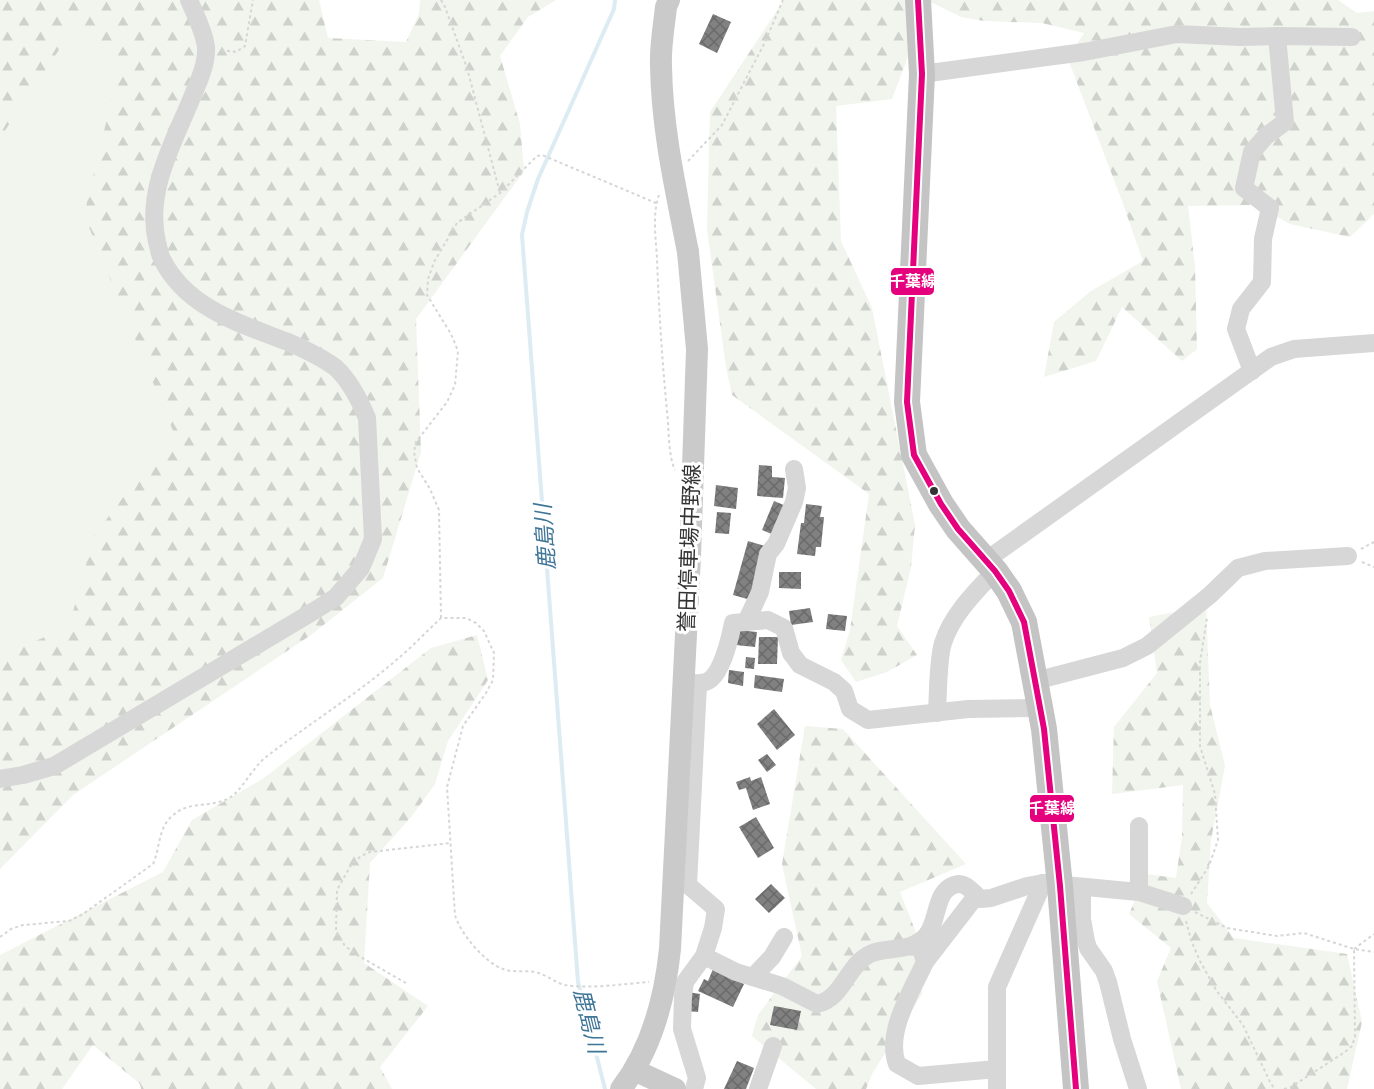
<svg xmlns="http://www.w3.org/2000/svg" width="1374" height="1089" viewBox="0 0 1374 1089" font-family="Montserrat,'Noto Sans JP',sans-serif">
<defs>
<pattern id="forest-firs" width="22" height="20" patternUnits="userSpaceOnUse" patternTransform="scale(1.5)"><rect width="22" height="20" fill="#f1f5ed"/><path d="M5 1l3.5 6h-7zM16 11l3.5 6h-7z" fill="#cfd2cc"/></pattern>
<pattern id="building-cross-hatch" width="8" height="8" patternUnits="userSpaceOnUse" patternTransform="scale(1.5)"><rect width="8" height="8" fill="#818181"/><path d="M0 0l8 8M0 8l8-8" fill="none" stroke="#6a6a6a"/></pattern>
</defs>
<rect width="100%" height="100%" fill="#fff"/>
<path fill="#f1f5ed" d="M0 0H89L334 539 0 698Z"/>
<g fill="url(#forest-firs)">
<path d="M0 0H319L328 38 406 42 419 14 420 0H556L528 17 500 56 520 124 524 171 416 319 421 452 383 578 311 635 73 795 0 869V657L69 626 94 536 173 431 84 215 119 68 79 20 0 138Z"/>
<path d="M784 0H1338L1357 13 1374 11V214L1350 237 1290 224 1255 205 1188 206 1195 266 1197 349 1182 361 1122 307 1096 361 1044 377 1054 322 1091 291 1143 261 1122 201 1068 59 1084 33 1042 23 984 21 961 17 929 1 892 99 836 106 841 241 872 308 915 525 911 567 897 626 917 655 887 672 856 682 841 660 850 630 869 494 732 395 726 367 707 229 710 112Z"/>
<path d="M1206 606 1210 705 1225 766 1211 840 1207 903 1234 938 1347 954 1362 1022 1347 1089H1181L1157 981 1171 948 1129 914 1146 874 1176 878 1182 837 1183 785 1112 794 1114 727 1157 673 1149 617Z"/>
<path d="M477 635 488 680 448 741 435 784 412 816 370 863 364 963 428 1006 380 1067 392 1089H141L140 1084 93 1045 62 1089H0V955L163 872 192 820 264 778 431 648Z"/>
<path d="M805 726 843 729 966 864 900 892 923 950 922 994 872 1074 866 1089H816L752 1036 758 1015 802 956 782 864Z"/>
</g>
<g fill="none" stroke-linecap="round" stroke-linejoin="round">
<path stroke="#ddebf3" stroke-width="4" d="M605 1089 578 982 522 235 527 212 538 179 614 9 615 0"/>
</g>
<g fill="url(#building-cross-hatch)">
<path d="M713 14 731 22 717 53 699 44Z"/>
<path d="M759 465 772 466V477L785 478 783 498 757 496Z"/>
<path d="M716 485 738 488 736 509 714 506Z"/>
<path d="M774 501 786 506 774 535 762 530Z"/>
<path d="M806 504 822 506 820 517H824L821 547H816L815 556 797 554 801 523H804Z"/>
<path d="M717 512 731 513 729 534 715 533Z"/>
<path d="M748 541 765 546 751 600 733 595Z"/>
<path d="M779 572H801V589L779 588Z"/>
<path d="M810 608 813 622 791 625 789 611Z"/>
<path d="M828 614 847 616 845 631 826 629Z"/>
<path d="M737 630 757 632 755 647 736 645Z"/>
<path d="M759 637H778L777 664H758Z"/>
<path d="M746 657 755 658 754 669 745 668Z"/>
<path d="M729 670 744 672 743 686 728 683Z"/>
<path d="M755 675 784 679 782 692 754 688Z"/>
<path d="M774 709 795 735 777 750 757 724Z"/>
<path d="M767 754 776 765 767 772 758 760Z"/>
<path d="M750 777 751 781 761 777 770 804 753 810 746 788 739 790 736 782Z"/>
<path d="M756 817 774 848 758 858 739 827Z"/>
<path d="M771 884 785 898 769 913 755 899Z"/>
<path d="M713 969 744 984 733 1007 698 991 704 979 708 981Z"/>
<path d="M688 992 700 994 698 1012 687 1011Z"/>
<path d="M774 1006 801 1011 797 1030 770 1025Z"/>
<path d="M737 1061 754 1068 746 1089H724Z"/>
</g>
<g fill="none" stroke-linecap="round" stroke-linejoin="round">
<g stroke="#d6d6d6" stroke-width="2" stroke-dasharray="3 3" stroke-linecap="butt">
<path d="M441 0 445 7 467 68 500 193"/>
<path d="M221 50 236 52 245 46 253 0"/>
<path d="M688 161 722 125 765 42 783 0"/>
<path d="M659 195C652 214 656 239 657 259 659 310 662 360 667 411 669 427 668 456 675 470"/>
<path d="M1361 549 1374 542"/>
<path d="M1362 562 1374 567"/>
<path d="M441 618 439 510 430 489 417 468 414 452 416 442 447 402 455 385 458 351 451 334 427 295 428 279 434 262 457 223 500 193 537 156 542 155 656 203"/>
<path d="M1191 894 1209 866 1218 840 1215 794 1200 746V662L1207 618"/>
<path d="M1195 912 1227 928 1277 936 1304 933 1354 949 1374 952"/>
<path d="M1186 921 1191 940 1200 961 1216 990 1243 1025 1271 1084 1275 1089"/>
<path d="M0 937 11 929 23 925 69 921 83 914 153 864C160 849 158 830 170 818 188 799 210 809 229 798 241 792 252 768 266 757 310 723 359 693 401 656 415 644 428 630 441 618H466L476 623 484 631 494 653 493 680 486 693 463 726 447 787 455 915C460 933 485 963 503 969 513 973 525 970 535 972 546 974 555 983 565 985 592 989 623 984 649 982"/>
<path d="M1354 949 1374 934"/>
<path d="M406 983 357 955 345 946 336 931 337 890 351 865 361 856 370 852 451 843"/>
<path d="M1284 1089 1291 1087 1345 1052 1352 1046 1355 1037 1354 949"/>
</g>
<g stroke="#d7d7d7" stroke-width="18">
<path d="M922 74 1084 52 1177 34 1240 37 1277 36 1352 37"/>
<path d="M1252 371 1236 329 1241 309 1262 282 1263 239 1270 208 1244 188 1252 152 1266 136 1285 122 1277 36"/>
<path d="M985 561 1271 357 1294 349 1374 343"/>
<path d="M746 622 760 592 768 554 776 544 794 502 797 488 794 469"/>
<path d="M1035 681 1123 658 1147 646 1210 595 1238 568 1265 561 1348 556"/>
<path d="M683 682C692 683 700 685 708 681 722 674 730 638 733 623L768 620 784 628 791 653 800 665 834 682 844 691 850 709 868 720 968 709 1040 708"/>
<path d="M937 713C938 695 938 658 943 643 952 615 975 592 995 571"/>
<path d="M0 779 23 775 54 766 314 611 336 597 361 568 373 539 367 418C360 401 350 381 336 368 322 357 304 349 288 342 241 324 186 308 162 259 159 254 159 248 157 242 145 190 174 142 193 95 199 81 207 63 206 47 204 31 195 14 189 0"/>
<path d="M1082 888V919L1086 941 1088 948 1104 971 1108 982 1122 1039 1138 1089"/>
<path d="M1139 892V826"/>
<path d="M919 942 925 962C912 991 885 1032 897 1064L918 1076 997 1069"/>
<path d="M704 956 736 972 782 986 817 1004C843 999 847 965 870 954 887 946 911 953 926 936 939 921 934 892 954 885 966 880 973 894 981 899L991 898 1027 886 1043 883 1139 892 1183 906"/>
<path d="M925 962 976 896"/>
<path d="M753 977 772 957 784 937"/>
<path d="M694 1089 697 1078 682 1029 683 996 685 982 704 956 713 928 716 909 688 885 698 684"/>
<path d="M758 1089 773 1046"/>
<path d="M997 1089V987L1043 883"/>
</g>
<g stroke="#cacaca" stroke-width="22">
<path d="M634 1070 675 1089"/>
<path d="M621 1089C651 1050 665 997 670 949L690 556 697 349 688 252"/>
</g>
<path stroke="#c4c4c4" stroke-width="26" d="M918 0 922 74 907 402 914 455 941 504 958 529 995 571 1009 591 1024 622 1044 729 1060 886 1076 1089"/>
<path stroke="#cacaca" stroke-width="22" d="M669 0 666 7C664 26 660 47 661 66 662 130 676 190 688 252"/>
<g stroke="#fff" stroke-width="10">
<path id="bus-1" d="M918 0 922 74 907 402 914 455 941 504 958 529 995 571 1009 591 1024 622 1044 729 1060 886 1076 1089"/>
</g>
<use href="#bus-1" stroke="#e5007d" stroke-width="6"/>
</g>
<circle fill="#333" stroke="#fff" stroke-width="2" cx="934" cy="491" r="5"/>
<g text-anchor="middle" dominant-baseline="central" stroke-width="6" stroke-linejoin="round" paint-order="stroke">
<g font-size="21" fill="#333" stroke="#fff">
<text transform="translate(689 548) rotate(-88)">誉田停車場中野線</text>
</g>
<g font-size="22" font-style="italic" fill="#3f7597" stroke="#fff">
<text transform="translate(545 537) rotate(-94)">鹿島川</text>
<text transform="translate(589 1021) rotate(76)">鹿島川</text>
</g>
</g>
<g stroke="#fff" stroke-width="2">
<rect x="890" y="267" width="45" height="29" rx="6" fill="#e5007d"/>
<rect x="1029" y="794" width="46" height="29" rx="6" fill="#e5007d"/>
</g>
<g font-size="16" text-anchor="middle" font-weight="bold" fill="#fff">
<text x="913" y="287">千葉線</text>
<text x="1052" y="814">千葉線</text>
</g>
</svg>
